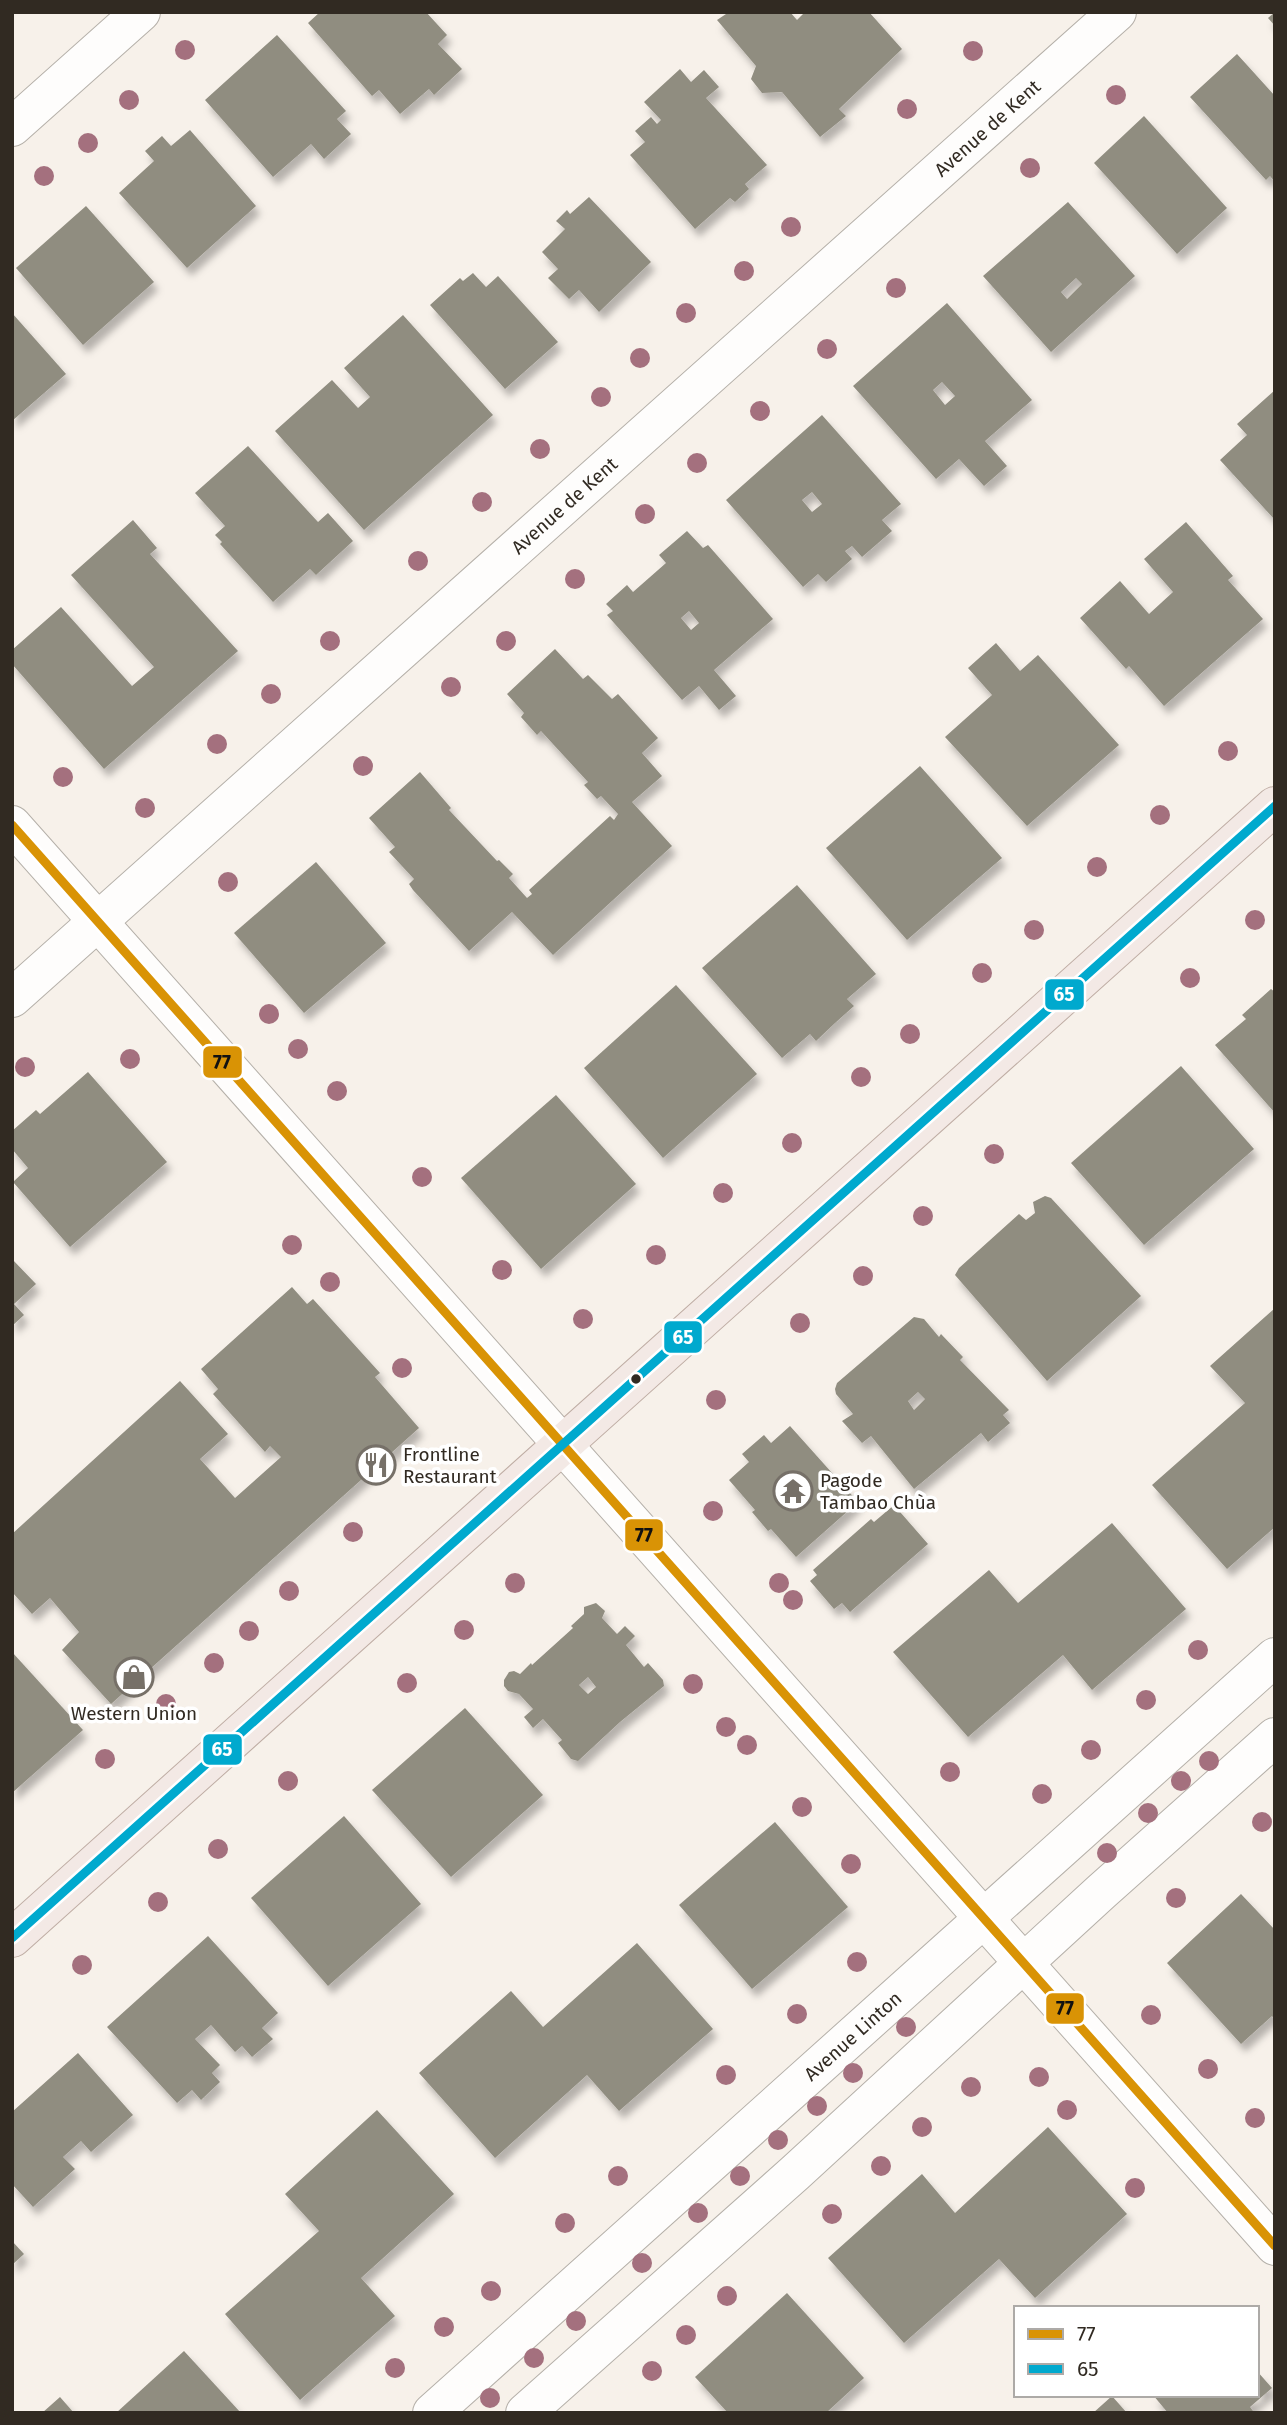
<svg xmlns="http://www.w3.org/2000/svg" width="1287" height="2425" viewBox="0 0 1287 2425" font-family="'Fira Sans',sans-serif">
<defs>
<filter id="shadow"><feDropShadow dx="4.5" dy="8" stdDeviation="3.5" flood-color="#0004"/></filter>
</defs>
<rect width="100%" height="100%" fill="#f7f1ea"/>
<g fill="#908d80" fill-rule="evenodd" filter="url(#shadow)">
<path d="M320 12H426L447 35 438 44 462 69 434 95 429 89 400 114 379 90 372 96 308 23Z"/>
<path d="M729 12H790L797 20 805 12H869L902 49 839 109 846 116 820 137 782 92 762 93 751 79 756 66 717 20Z"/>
<path d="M1275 12V26L1268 18Z"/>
<path d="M277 35 346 111 337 119 351 134 324 159 311 144 273 177 205 100Z"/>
<path d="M1237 54 1275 96V182L1270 176 1266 180 1190 97Z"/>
<path d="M680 69 691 82 704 70 719 87 706 98 767 165 745 184 749 189 735 202 730 198 695 229 630 155 645 142 635 131 651 117 657 124 661 120 644 102Z"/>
<path d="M1144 116 1227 208 1177 254 1094 163Z"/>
<path d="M190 130 256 206 187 268 119 193 154 161 145 151 162 136 171 146Z"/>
<path d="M589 197 651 262 599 312 579 290 569 299 548 278 558 269 542 252 565 229 556 221 567 210 570 214Z"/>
<path d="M1068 202 1135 276 1051 352 983 276ZM1076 278 1082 284 1067 299 1061 292Z"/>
<path d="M86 206 154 282 83 345 16 268Z"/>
<path d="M473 273 486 287 498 276 558 342 505 389 430 305 460 278 463 281Z"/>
<path d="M947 303 1032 400 985 441 1007 466 984 486 959 459 936 479 853 386ZM942 382 955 396 945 405 933 390Z"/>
<path d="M12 313 66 374 12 421Z"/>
<path d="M403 315 493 415 364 530 275 431 332 380 358 408 370 397 344 368Z"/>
<path d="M1275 390V520L1220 460 1247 435 1237 424Z"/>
<path d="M822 415 901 504 882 520 892 531 862 557 852 546 845 551 852 559 826 582 818 574 803 587 726 500ZM812 492 822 504 812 512 802 500Z"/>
<path d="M248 446 318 522 328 513 353 541 316 575 310 569 273 602 220 544 222 542 215 535 225 526 195 493Z"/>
<path d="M133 520 157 548 150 554 238 651 104 769 12 664V650L61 607 132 686 154 667 71 575Z"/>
<path d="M1186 522 1233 576 1228 580 1263 619 1164 706 1129 666 1126 669 1080 618 1120 581 1149 614 1173 592 1144 559Z"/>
<path d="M687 531 703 548 708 545 773 619 714 670 736 696 719 710 699 686 682 700 607 615 613 611 606 604 627 585 633 592 666 563 659 555ZM689 611 699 623 691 630 681 618Z"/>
<path d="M996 643 1020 671 1038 655 1119 745 1027 826 945 737 992 695 968 668Z"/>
<path d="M555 649 583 679 588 675 612 699 618 694 658 738 642 753 662 776 632 802 672 846 553 955 512 912 469 951 413 890 409 884 414 879 389 852 395 847 369 818 420 772 451 808 449 810 497 861 499 860 513 874 509 878 527 898 532 894 529 890 610 816 614 820 618 814 601 796 597 799 584 785 588 782 541 731 537 735 521 717 524 713 507 694Z"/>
<path d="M920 766 1002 858 907 940 826 848Z"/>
<path d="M316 862 386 943 304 1013 234 933Z"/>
<path d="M797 885 876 974 847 999 854 1006 835 1023 816 1041 810 1034 782 1058 702 968Z"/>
<path d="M676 985 757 1074 663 1158 584 1068Z"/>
<path d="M1271 989 1275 992V1113L1215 1045 1246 1019 1242 1015Z"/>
<path d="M1181 1066 1254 1149 1144 1245 1071 1163Z"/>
<path d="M88 1072 167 1162 70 1247 13 1182 28 1168 12 1149V1131L36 1110 40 1114Z"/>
<path d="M556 1095 636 1184 541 1269 461 1178Z"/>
<path d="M1045 1196 1051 1198 1141 1296 1047 1381 955 1275 959 1268 1019 1214 1026 1220 1035 1213 1033 1202Z"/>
<path d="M12 1259 36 1284 14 1304 24 1315 12 1326Z"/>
<path d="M292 1287 307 1304 313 1299 380 1373 375 1377 419 1428 111 1704 62 1650 79 1632 50 1598 32 1614 12 1592V1534L180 1381 228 1434 200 1459 235 1498 281 1457 270 1446 265 1452 213 1394 218 1389 201 1369Z"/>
<path d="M1275 1308V1527L1227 1569 1152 1485 1245 1403 1210 1366Z"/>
<path d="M914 1317 924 1319 939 1337 941 1334 963 1357 960 1360 1009 1410 1003 1415 1010 1423 988 1442 981 1433 914 1489 871 1436 862 1443 842 1421 853 1414 836 1394 835 1389 837 1383ZM918 1392 925 1399 914 1410 908 1401Z"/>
<path d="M790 1426 858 1502 796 1557 771 1529 768 1531 752 1512 755 1510 729 1480 749 1462 742 1454 764 1435 771 1443Z"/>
<path d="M894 1505 928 1544 850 1612 842 1603 834 1609 810 1581 817 1575 813 1570 871 1519 874 1522Z"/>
<path d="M1112 1523 1186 1609 1092 1690 1063 1655 968 1737 893 1652 989 1570 1018 1603Z"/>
<path d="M596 1603 605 1611 602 1618 617 1634 625 1626 635 1636 626 1645 644 1667 648 1663 663 1680 664 1686 620 1722 578 1761 571 1759 558 1743 562 1740 543 1719 533 1728 524 1717 533 1709 519 1694 508 1691 504 1686V1680L509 1672 514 1671 520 1674 531 1663 532 1665 573 1628 571 1626 584 1614V1607ZM588 1677 596 1687 588 1694 579 1685Z"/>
<path d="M12 1652 83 1730 12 1793Z"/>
<path d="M465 1708 543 1795 451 1877 372 1790Z"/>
<path d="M344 1816 421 1904 328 1986 251 1898Z"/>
<path d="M775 1822 848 1907 752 1989 679 1905Z"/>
<path d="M1241 1894 1275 1930V2020L1272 2016 1241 2044 1167 1963Z"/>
<path d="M208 1936 278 2013 262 2028 273 2039 252 2057 242 2046 235 2052 211 2025 195 2039 220 2065 212 2073 220 2082 201 2100 192 2090 177 2103 107 2027Z"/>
<path d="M637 1943 713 2029 619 2111 587 2075 495 2158 419 2073 511 1991 543 2027Z"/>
<path d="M78 2053 133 2115 91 2152 81 2141 63 2157 75 2169 33 2207 12 2184V2112Z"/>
<path d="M377 2110 454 2194 361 2278 395 2316 300 2400 225 2314 319 2231 285 2194Z"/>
<path d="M1048 2127 1127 2214 1035 2298 999 2259 904 2343 828 2258 922 2174 955 2213Z"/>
<path d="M12 2241 24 2254 12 2265Z"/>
<path d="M787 2293 864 2378 826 2413H728L695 2377Z"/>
<path d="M184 2351 241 2413H116Z"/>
<path d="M1257 2371 1272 2388 1250 2407 1253 2411 1251 2413H1168L1153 2395H1257Z"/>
<path d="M1112 2396 1127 2413H1093Z"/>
<path d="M60 2397 74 2413H42Z"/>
</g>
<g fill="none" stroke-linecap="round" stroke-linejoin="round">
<g stroke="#b5b0a9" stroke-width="40">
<g id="minor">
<path d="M12 127 141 12"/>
<path d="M12 825C432 1299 856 1770 1275 2246"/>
<path id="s1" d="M12 998 1117 12"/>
<path id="s2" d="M432 2413 1275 1657"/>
<path d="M525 2413 795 2173 1101 1892 1275 1737"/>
</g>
</g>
<g stroke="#bfada4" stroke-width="40">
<path id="major" d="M12 1938 1275 806"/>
</g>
<use href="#minor" stroke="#fefdfc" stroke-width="38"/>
<use href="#major" stroke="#f3e9e5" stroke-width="38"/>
<g stroke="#fff" stroke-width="14">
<path id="bus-1" d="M12 825C432 1299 856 1770 1275 2246"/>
</g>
<g stroke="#fff" stroke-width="14">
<path id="bus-2" d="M12 1938 1275 806"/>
</g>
<use href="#bus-1" stroke="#d99305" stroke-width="9"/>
<use href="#bus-2" stroke="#00a9ce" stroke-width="9"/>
</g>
<g fill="#a4707e">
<circle cx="185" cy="50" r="10"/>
<circle cx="973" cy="51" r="10"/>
<circle cx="1116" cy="95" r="10"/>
<circle cx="129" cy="100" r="10"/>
<circle cx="907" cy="109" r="10"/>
<circle cx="88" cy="143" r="10"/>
<circle cx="1030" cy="168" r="10"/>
<circle cx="44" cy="176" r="10"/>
<circle cx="791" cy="227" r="10"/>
<circle cx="744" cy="271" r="10"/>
<circle cx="896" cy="288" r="10"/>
<circle cx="686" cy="313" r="10"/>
<circle cx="827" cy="349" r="10"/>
<circle cx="640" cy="358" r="10"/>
<circle cx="601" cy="397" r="10"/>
<circle cx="760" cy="411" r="10"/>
<circle cx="540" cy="449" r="10"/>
<circle cx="697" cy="463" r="10"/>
<circle cx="482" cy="502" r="10"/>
<circle cx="645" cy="514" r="10"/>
<circle cx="418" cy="561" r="10"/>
<circle cx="575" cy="579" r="10"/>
<circle cx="330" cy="641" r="10"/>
<circle cx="506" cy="641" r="10"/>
<circle cx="451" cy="687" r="10"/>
<circle cx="271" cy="694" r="10"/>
<circle cx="217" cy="744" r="10"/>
<circle cx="1228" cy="751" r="10"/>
<circle cx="363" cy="766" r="10"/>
<circle cx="63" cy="777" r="10"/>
<circle cx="145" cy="808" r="10"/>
<circle cx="1160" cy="815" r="10"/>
<circle cx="1097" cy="867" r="10"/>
<circle cx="228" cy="882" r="10"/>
<circle cx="1255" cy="920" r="10"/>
<circle cx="1034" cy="930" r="10"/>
<circle cx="982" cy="973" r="10"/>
<circle cx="1190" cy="978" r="10"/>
<circle cx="269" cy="1014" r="10"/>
<circle cx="910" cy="1034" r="10"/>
<circle cx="298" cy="1049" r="10"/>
<circle cx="130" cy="1059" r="10"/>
<circle cx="25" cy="1067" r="10"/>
<circle cx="861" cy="1077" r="10"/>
<circle cx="337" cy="1091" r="10"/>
<circle cx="792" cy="1143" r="10"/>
<circle cx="994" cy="1154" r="10"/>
<circle cx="422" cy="1177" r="10"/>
<circle cx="723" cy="1193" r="10"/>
<circle cx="923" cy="1216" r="10"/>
<circle cx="292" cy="1245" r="10"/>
<circle cx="656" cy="1255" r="10"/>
<circle cx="502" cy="1270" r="10"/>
<circle cx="863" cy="1276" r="10"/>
<circle cx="330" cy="1282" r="10"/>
<circle cx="583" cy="1319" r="10"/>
<circle cx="800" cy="1323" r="10"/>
<circle cx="402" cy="1368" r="10"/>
<circle cx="716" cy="1400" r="10"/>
<circle cx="713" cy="1511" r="10"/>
<circle cx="353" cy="1532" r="10"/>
<circle cx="515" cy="1583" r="10"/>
<circle cx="779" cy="1583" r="10"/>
<circle cx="289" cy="1591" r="10"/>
<circle cx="793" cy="1600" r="10"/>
<circle cx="464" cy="1630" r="10"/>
<circle cx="249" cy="1631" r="10"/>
<circle cx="1198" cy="1650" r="10"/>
<circle cx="214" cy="1663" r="10"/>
<circle cx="407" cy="1683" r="10"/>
<circle cx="693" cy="1684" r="10"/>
<circle cx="1146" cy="1700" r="10"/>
<circle cx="166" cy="1704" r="10"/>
<circle cx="726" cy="1727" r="10"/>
<circle cx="747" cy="1745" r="10"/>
<circle cx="1091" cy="1750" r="10"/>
<circle cx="105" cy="1759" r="10"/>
<circle cx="1209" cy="1761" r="10"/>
<circle cx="950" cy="1772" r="10"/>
<circle cx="288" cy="1781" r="10"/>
<circle cx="1181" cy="1781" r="10"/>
<circle cx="1042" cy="1794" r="10"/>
<circle cx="802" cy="1807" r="10"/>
<circle cx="1148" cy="1813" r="10"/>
<circle cx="1262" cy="1822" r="10"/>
<circle cx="218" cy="1849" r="10"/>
<circle cx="1107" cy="1853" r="10"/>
<circle cx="851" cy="1864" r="10"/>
<circle cx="1176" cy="1898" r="10"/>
<circle cx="158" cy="1902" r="10"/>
<circle cx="857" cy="1962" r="10"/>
<circle cx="82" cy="1965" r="10"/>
<circle cx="797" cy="2014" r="10"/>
<circle cx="1151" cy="2015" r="10"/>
<circle cx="906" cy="2027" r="10"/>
<circle cx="1208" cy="2069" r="10"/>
<circle cx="853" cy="2073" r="10"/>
<circle cx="726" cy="2075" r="10"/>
<circle cx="1039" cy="2077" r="10"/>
<circle cx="971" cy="2087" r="10"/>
<circle cx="817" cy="2106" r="10"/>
<circle cx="1067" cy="2110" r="10"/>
<circle cx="1255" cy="2118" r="10"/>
<circle cx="922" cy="2127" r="10"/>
<circle cx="778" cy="2140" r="10"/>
<circle cx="881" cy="2166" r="10"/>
<circle cx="618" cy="2176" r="10"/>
<circle cx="740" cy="2176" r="10"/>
<circle cx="1135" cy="2188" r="10"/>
<circle cx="698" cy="2213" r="10"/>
<circle cx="832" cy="2214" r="10"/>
<circle cx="565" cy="2223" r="10"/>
<circle cx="642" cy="2263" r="10"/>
<circle cx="491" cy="2291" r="10"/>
<circle cx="727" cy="2296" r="10"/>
<circle cx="576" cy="2321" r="10"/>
<circle cx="444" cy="2327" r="10"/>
<circle cx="686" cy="2335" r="10"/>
<circle cx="534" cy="2358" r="10"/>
<circle cx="395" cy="2368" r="10"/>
<circle cx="652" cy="2371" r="10"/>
<circle cx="490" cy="2398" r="10"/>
</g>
<defs>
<g id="restaurant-ring" transform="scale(2.0125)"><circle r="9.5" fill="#fff" stroke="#767068" stroke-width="1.5"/><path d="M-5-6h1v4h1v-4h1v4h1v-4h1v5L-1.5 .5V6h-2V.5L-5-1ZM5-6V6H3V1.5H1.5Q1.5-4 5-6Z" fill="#767068"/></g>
<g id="temple-ring" transform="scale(2.0125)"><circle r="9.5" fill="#fff" stroke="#767068" stroke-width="1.5"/><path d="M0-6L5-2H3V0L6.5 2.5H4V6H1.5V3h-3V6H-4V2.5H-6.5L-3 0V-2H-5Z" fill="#767068"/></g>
<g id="shop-ring" transform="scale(2.0125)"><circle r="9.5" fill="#fff" stroke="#767068" stroke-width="1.5"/><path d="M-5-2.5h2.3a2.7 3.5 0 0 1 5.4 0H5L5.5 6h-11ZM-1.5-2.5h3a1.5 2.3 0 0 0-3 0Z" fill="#767068"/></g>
</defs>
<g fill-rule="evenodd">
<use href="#restaurant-ring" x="376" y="1465"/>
<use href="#temple-ring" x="793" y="1491"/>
<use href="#shop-ring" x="134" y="1677"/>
</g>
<circle fill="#312a22" stroke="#fff" stroke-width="2.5" cx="636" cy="1379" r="6"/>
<g text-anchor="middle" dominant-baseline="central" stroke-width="7" stroke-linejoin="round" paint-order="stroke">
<g font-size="19" fill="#312a22" stroke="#fff">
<text stroke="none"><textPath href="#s1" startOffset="1307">Avenue de Kent</textPath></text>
<text stroke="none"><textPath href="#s1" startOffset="740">Avenue de Kent</textPath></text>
<text stroke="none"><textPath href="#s2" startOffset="565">Avenue Linton</textPath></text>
</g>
<g font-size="19" fill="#312a22" stroke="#fff" text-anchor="start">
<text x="403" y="1454">Frontline<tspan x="403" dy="22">Restaurant</tspan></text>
<text x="820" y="1480">Pagode<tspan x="820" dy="22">Tambao Chùa</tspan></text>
<text x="134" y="1713" text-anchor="middle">Western Union</text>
</g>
</g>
<g stroke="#fff" stroke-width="2.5">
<rect x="1044" y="978" width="41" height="33" rx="7" fill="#00a9ce"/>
<rect x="202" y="1045" width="41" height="34" rx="7" fill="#d99305"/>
<rect x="663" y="1320" width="40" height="34" rx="7" fill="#00a9ce"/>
<rect x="624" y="1518" width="40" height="34" rx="7" fill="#d99305"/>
<rect x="202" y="1733" width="41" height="33" rx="7" fill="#00a9ce"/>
<rect x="1045" y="1992" width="40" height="33" rx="7" fill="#d99305"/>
</g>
<g font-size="19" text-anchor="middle" font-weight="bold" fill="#fff">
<text x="1064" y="1001">65</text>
<text x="683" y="1344">65</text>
<text x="222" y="1756">65</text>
</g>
<g font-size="19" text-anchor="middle" font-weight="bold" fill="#111">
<text x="222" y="1069">77</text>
<text x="644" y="1542">77</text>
<text x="1065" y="2015">77</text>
</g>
<rect width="1287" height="2425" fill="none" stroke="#312a22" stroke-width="28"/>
<rect x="1014" y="2306" width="245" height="91" fill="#ffffff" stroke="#adaaa7" stroke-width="2"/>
<rect x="1028" y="2329" width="35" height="10" fill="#d99305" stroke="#adaaa7" stroke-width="2"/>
<text x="1077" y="2341" font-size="21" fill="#312a22">77</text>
<rect x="1028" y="2364" width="35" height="10" fill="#00a9ce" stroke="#adaaa7" stroke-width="2"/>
<text x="1077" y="2376" font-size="21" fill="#312a22">65</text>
</svg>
